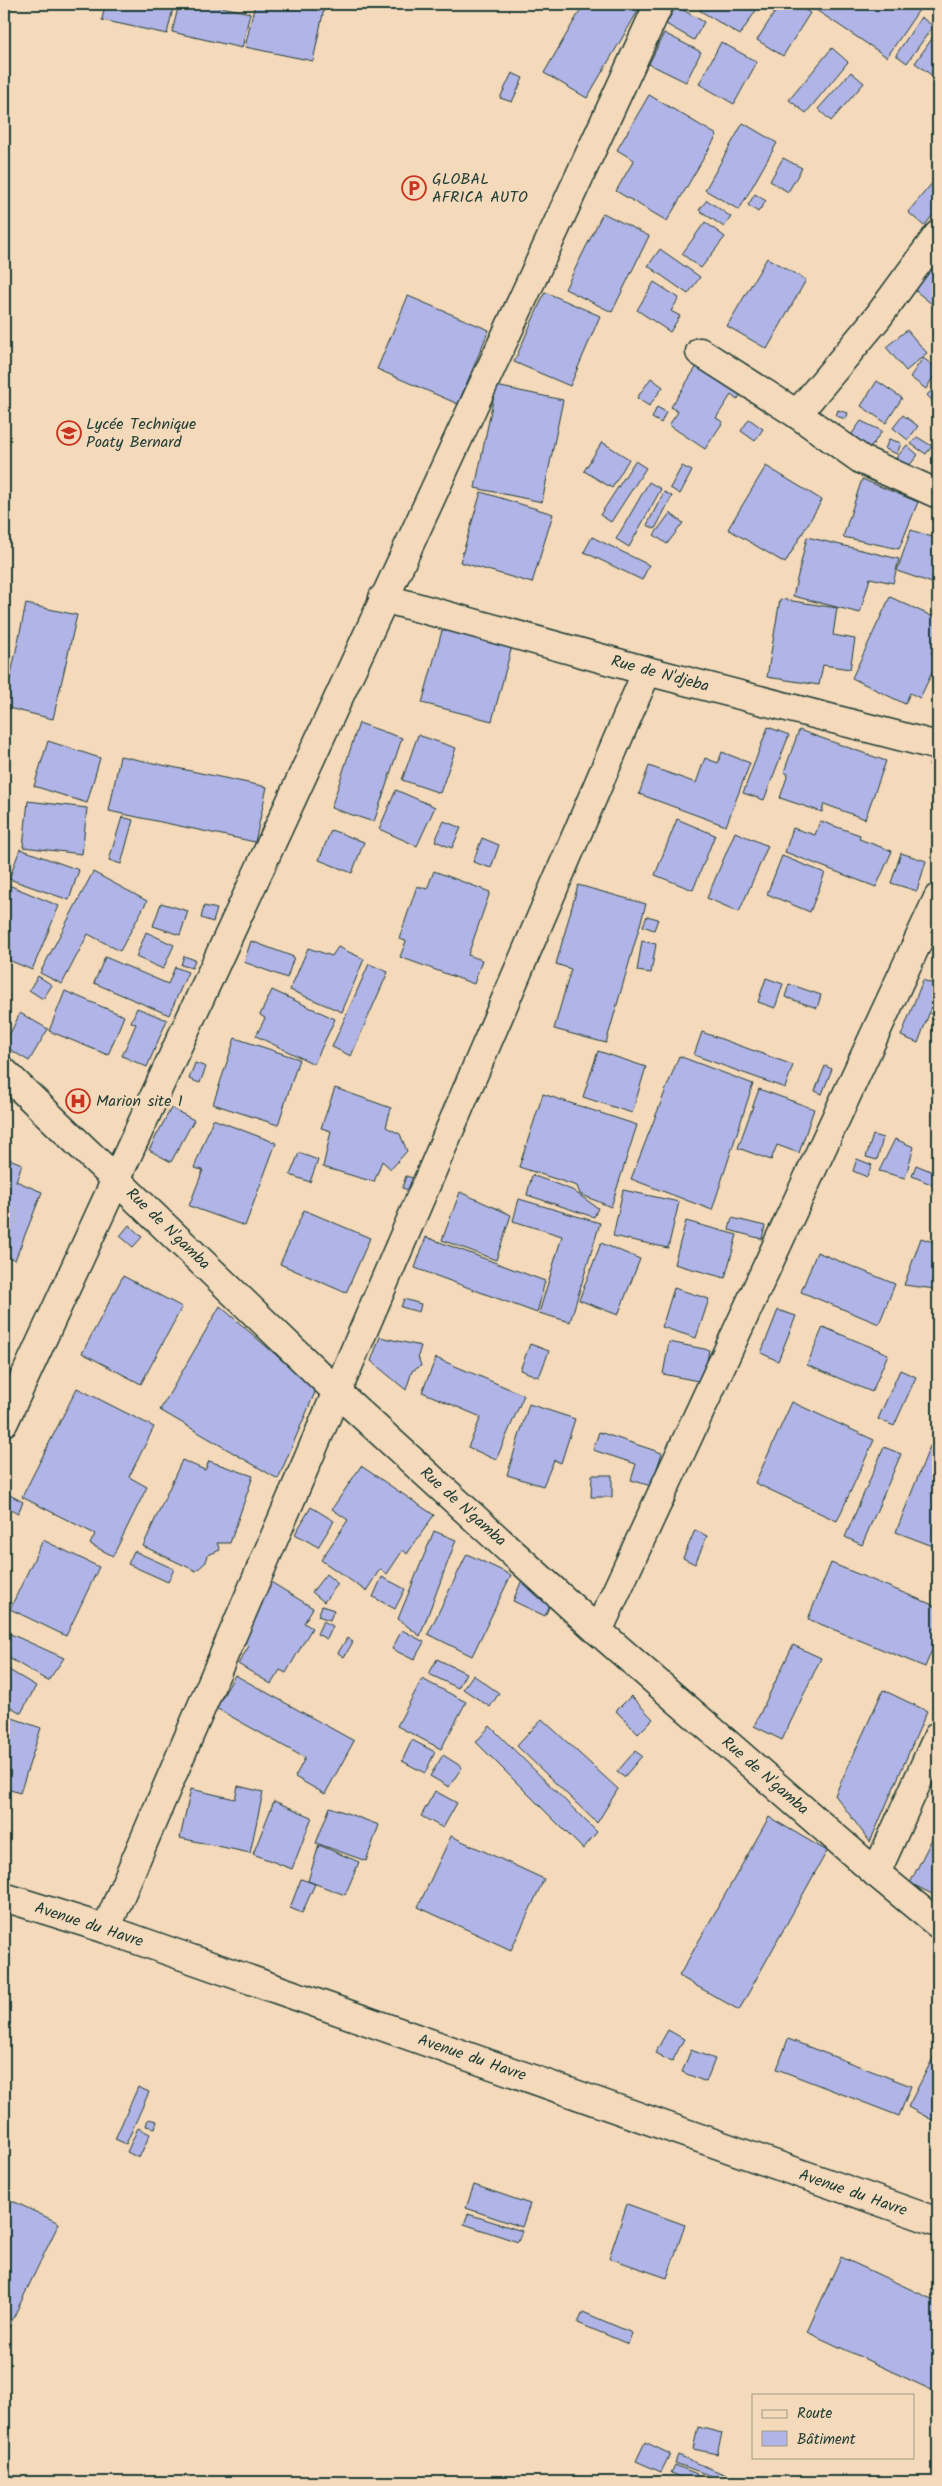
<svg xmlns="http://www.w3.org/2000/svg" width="942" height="2486" viewBox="0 0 942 2486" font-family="Kalam,sans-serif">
<rect width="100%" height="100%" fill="#f4d9bb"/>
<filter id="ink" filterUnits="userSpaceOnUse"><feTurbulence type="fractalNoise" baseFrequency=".02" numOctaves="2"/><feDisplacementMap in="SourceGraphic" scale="10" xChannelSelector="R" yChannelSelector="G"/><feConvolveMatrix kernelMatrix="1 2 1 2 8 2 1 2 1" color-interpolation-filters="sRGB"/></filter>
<g filter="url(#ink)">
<g fill="#b1b4e6" stroke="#1f3d34">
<path d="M105 4H174L167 34 102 20Z"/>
<path d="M179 4H207L250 13 242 48 172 32Z"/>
<path d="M255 4H325L313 61 245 47Z"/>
<path d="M584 4H642L587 98 544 73Z"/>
<path d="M703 4H760L740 35 699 10Z"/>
<path d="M780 4H795L810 13 783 56 757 40Z"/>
<path d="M807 4H923L887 57Z"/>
<path d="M676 6 704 22 694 40 666 24Z"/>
<path d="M921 17 933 26 907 63 896 55Z"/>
<path d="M938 30V70L934 77 915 63Z"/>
<path d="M664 33 701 52 686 82 649 64Z"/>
<path d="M721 42 757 62 734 104 699 84Z"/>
<path d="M832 48 848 62 806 113 789 100Z"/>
<path d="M851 72 864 83 831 121 818 109Z"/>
<path d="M512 73 523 78 512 102 500 98Z"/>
<path d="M649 95 717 135 667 221 616 191 634 160 617 150Z"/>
<path d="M743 123 777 143 739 210 705 190Z"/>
<path d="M783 158 802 168 788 192 770 181Z"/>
<path d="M938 176V209L924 226 908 212Z"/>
<path d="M755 194 766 201 758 212 748 205Z"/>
<path d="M707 200 731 217 724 227 699 210Z"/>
<path d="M603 213 649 236 612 312 565 289Z"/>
<path d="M705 222 725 237 701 268 682 254Z"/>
<path d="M660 249 700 277 688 294 648 266Z"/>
<path d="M938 255V309L912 288Z"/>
<path d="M767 258 806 280 767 349 727 326Z"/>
<path d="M654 282 679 298 671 311 680 316 670 332 637 310Z"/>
<path d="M545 292 600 316 570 386 514 362Z"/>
<path d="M408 296 489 330 458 404 377 369Z"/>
<path d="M907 330 927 353 906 371 886 347Z"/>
<path d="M702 358 746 387 737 400 731 395 716 418 723 422 705 449 669 425 678 412 671 407Z"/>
<path d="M923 358 938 369 926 389 910 377Z"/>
<path d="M651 378 663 387 649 406 637 398Z"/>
<path d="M877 381 902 398 886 423 861 406Z"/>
<path d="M938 384V407L927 395Z"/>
<path d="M496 386 563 400 542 502 475 488Z"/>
<path d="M657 407 666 412 661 423 652 418Z"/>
<path d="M838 410 848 413 846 419 836 416Z"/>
<path d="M903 415 918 426 908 440 893 428Z"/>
<path d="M749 419 763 429 755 441 741 431Z"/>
<path d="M861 421 882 431 869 450 849 438Z"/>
<path d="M917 437 932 446 926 454 911 444Z"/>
<path d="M889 439 901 443 897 454 885 449Z"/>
<path d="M602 442 629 459 612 488 584 471Z"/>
<path d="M907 445 918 455 908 467 896 458Z"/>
<path d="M635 461 646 468 611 522 600 515Z"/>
<path d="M682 466 692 471 680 494 670 488Z"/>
<path d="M766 466 822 500 785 563 728 529Z"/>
<path d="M862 479 918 502 899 549 843 537Z"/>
<path d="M649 482 661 489 629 547 616 539Z"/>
<path d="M481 492 553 514 532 583 460 562Z"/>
<path d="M664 492 672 496 655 529 647 525Z"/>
<path d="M670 513 683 523 667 544 654 535Z"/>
<path d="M911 530 938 539V585L897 571Z"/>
<path d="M592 537 649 565 642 580 584 552Z"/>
<path d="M807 537 899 559 893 583 870 578 860 613 793 596Z"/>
<path d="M890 597 938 619V639L931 653 938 656V660L920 698 910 693 905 704 852 678Z"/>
<path d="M780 599 837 608 833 635 855 639 850 669 823 665 819 685 767 677Z"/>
<path d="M26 604 77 615 53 719 4 707Z"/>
<path d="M443 627 512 646 492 721 422 703Z"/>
<path d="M359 723 402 738 374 822 331 808Z"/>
<path d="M768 727 789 735 764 800 743 793Z"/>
<path d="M799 730 886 761 865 819 824 804 822 812 780 798 788 774 784 772Z"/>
<path d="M418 735 456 748 440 793 402 780Z"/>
<path d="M48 741 100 758 87 803 34 786Z"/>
<path d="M934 749 938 750V768L929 765Z"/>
<path d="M722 752 750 763 726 826 639 794 649 766 696 783 705 758 718 763Z"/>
<path d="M120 756 267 787 255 842 109 811Z"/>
<path d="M396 790 435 807 417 846 379 829Z"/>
<path d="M28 801 87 808 82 854 23 847Z"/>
<path d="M122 817 133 820 121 864 109 860Z"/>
<path d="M677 819 715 835 693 890 655 875Z"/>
<path d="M444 821 461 828 452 848 435 841Z"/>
<path d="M820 821 860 835 859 839 892 851 876 887 785 852 793 828 815 835Z"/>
<path d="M331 830 364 842 352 873 319 860Z"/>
<path d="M735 832 768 846 739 912 707 898Z"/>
<path d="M482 838 499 845 491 868 473 862Z"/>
<path d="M20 849 79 870 69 900 9 879Z"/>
<path d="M901 853 926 861 917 891 891 883Z"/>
<path d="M782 856 825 873 810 912 767 894Z"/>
<path d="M434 871 490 892 468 955 482 960 474 984 400 957 406 941 399 939 417 886 427 889Z"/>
<path d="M93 872 147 901 120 951 88 934 62 984 40 973Z"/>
<path d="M4 883 59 906 32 970 4 958Z"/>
<path d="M578 885 646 904 606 1043 554 1029 571 969 556 964Z"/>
<path d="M161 903 188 911 180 935 153 926Z"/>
<path d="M204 906 217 909 213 922 201 918Z"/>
<path d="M647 916 658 919 654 930 643 926Z"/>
<path d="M146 932 174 945 163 969 136 957Z"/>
<path d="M251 941 294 957 287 978 244 962Z"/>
<path d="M642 941 656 944 651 973 637 971Z"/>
<path d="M338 947 364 959 342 1012 290 990 308 948 332 956Z"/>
<path d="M184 956 195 960 192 968 181 965Z"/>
<path d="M105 957 168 984 175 967 188 972 169 1015 94 983Z"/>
<path d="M369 964 388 972 351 1056 332 1047Z"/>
<path d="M38 976 52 985 43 999 29 990Z"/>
<path d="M766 978 783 984 775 1008 758 1002Z"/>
<path d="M923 980 938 986V990L918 1043 901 1036Z"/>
<path d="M789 984 821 995 817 1008 785 997Z"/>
<path d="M272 990 335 1019 314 1064 256 1036 265 1018 260 1015Z"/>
<path d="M65 991 124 1016 108 1055 49 1031Z"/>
<path d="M137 1008 167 1020 147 1067 122 1056 136 1024 131 1022Z"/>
<path d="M20 1013 48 1029 29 1061 4 1046Z"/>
<path d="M702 1032 793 1065 785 1088 694 1055Z"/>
<path d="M235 1038 299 1059 278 1125 213 1104Z"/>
<path d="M598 1051 646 1067 632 1113 583 1097Z"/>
<path d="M679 1056 753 1084 712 1210 631 1179Z"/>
<path d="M195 1063 206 1067 200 1083 189 1079Z"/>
<path d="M825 1066 832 1069 822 1094 815 1091Z"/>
<path d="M335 1088 391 1108 386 1127 400 1134 407 1151 391 1169 382 1161 374 1182 323 1167 331 1131 321 1128Z"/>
<path d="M759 1089 814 1109 799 1153 777 1145 771 1160 738 1148Z"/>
<path d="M543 1094 637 1125 611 1207 580 1194 577 1186 519 1167Z"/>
<path d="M171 1108 194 1120 171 1162 149 1150Z"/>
<path d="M213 1119 276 1143 245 1226 189 1206 203 1170 194 1168Z"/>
<path d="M873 1135 883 1138 877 1160 866 1157Z"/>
<path d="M895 1139 914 1147 905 1178 879 1171Z"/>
<path d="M299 1153 318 1160 310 1182 290 1175Z"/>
<path d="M4 1157 22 1164 16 1181 42 1192 15 1260 4 1255Z"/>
<path d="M857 1159 872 1165 867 1177 853 1171Z"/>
<path d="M916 1165 938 1174V1187L912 1176Z"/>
<path d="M532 1175 572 1190 598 1208 594 1217 527 1195Z"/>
<path d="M406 1176 416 1179 412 1191 402 1188Z"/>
<path d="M623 1190 679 1202 668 1248 613 1236Z"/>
<path d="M460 1192 511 1215 496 1260 442 1240Z"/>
<path d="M519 1199 600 1223 570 1322 539 1313 562 1236 513 1221Z"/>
<path d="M304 1210 370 1238 346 1293 280 1264Z"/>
<path d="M732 1218 765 1226 762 1239 729 1230Z"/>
<path d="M686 1221 737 1235 725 1278 674 1264Z"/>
<path d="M129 1225 142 1237 133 1247 120 1236Z"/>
<path d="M938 1230V1292L935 1289 904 1285 921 1238 933 1242Z"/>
<path d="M426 1237 545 1281 537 1313 415 1268Z"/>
<path d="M601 1243 640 1259 618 1315 579 1300Z"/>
<path d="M817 1252 895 1284 879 1324 801 1292Z"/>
<path d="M123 1276 182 1307 141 1384 82 1353Z"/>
<path d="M674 1288 709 1299 696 1338 662 1327Z"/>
<path d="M404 1299 421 1304 419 1312 401 1307Z"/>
<path d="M220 1306 316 1390 278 1479 160 1410Z"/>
<path d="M778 1310 796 1316 778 1361 761 1353Z"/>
<path d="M823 1327 888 1354 872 1392 807 1365Z"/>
<path d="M380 1337 421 1346 418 1356 421 1366 412 1371 406 1390 371 1361Z"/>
<path d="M669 1342 709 1350 703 1382 663 1374Z"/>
<path d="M530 1344 549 1351 539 1377 520 1370Z"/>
<path d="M436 1358 524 1395 496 1460 468 1447 481 1417 422 1392Z"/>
<path d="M900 1370 916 1377 894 1426 878 1419Z"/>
<path d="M77 1388 154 1427 129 1477 147 1487 113 1556 90 1544 95 1534 22 1497Z"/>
<path d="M792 1402 874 1440 837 1521 755 1483Z"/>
<path d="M529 1404 575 1419 561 1463 554 1460 543 1486 507 1475Z"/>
<path d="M599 1432 662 1453 651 1486 631 1480 636 1464 593 1450Z"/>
<path d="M930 1446 938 1449V1548L896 1532Z"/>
<path d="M884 1447 901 1454 862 1545 845 1537Z"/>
<path d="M182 1460 205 1470 209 1461 253 1476 230 1543H217L220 1550 208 1555 206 1562 196 1571 143 1546Z"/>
<path d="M361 1466 434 1515 407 1554 403 1550 387 1574 380 1569 366 1591 321 1560 348 1520 332 1509Z"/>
<path d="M592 1475H612V1497H591Z"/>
<path d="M6 1493 23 1502 18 1513 4 1506Z"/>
<path d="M311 1507 334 1521 318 1547 295 1534Z"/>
<path d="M695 1530 707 1536 695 1564 683 1558Z"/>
<path d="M434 1531 456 1540 420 1636 398 1619Z"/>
<path d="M43 1540 99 1567 66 1636 10 1609Z"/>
<path d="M134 1551 174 1569 168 1582 128 1564Z"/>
<path d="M467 1554 511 1575 472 1656 428 1634Z"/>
<path d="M831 1563 938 1607V1636L925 1667 808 1619Z"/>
<path d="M326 1574 338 1584 324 1602 312 1592Z"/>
<path d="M382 1577 405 1589 395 1609 373 1597Z"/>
<path d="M266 1579 313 1608 304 1623 312 1628 286 1673 280 1670 271 1684 238 1664 249 1646 235 1637 263 1590 266 1592 270 1586 264 1582Z"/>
<path d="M522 1580 555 1594 545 1616 513 1601Z"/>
<path d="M322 1606 334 1610 330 1620 318 1616Z"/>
<path d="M323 1621 333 1626 327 1639 317 1634Z"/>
<path d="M402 1630 424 1642 414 1660 392 1649Z"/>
<path d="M4 1631 64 1658 48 1681 4 1655Z"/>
<path d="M347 1638 353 1642 344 1657 338 1653Z"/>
<path d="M793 1645 821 1658 782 1740 754 1726Z"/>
<path d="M437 1659 466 1673 458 1688 429 1674Z"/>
<path d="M4 1667 36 1686 21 1713 4 1703Z"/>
<path d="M235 1675 354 1741 325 1794 295 1777 305 1758 216 1708Z"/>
<path d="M473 1675 499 1693 490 1707 463 1689Z"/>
<path d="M422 1679 466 1702 441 1749 397 1726Z"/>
<path d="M883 1690 927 1711 870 1842 835 1795Z"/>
<path d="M631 1696 653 1719 638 1734 616 1711Z"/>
<path d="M4 1715 41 1728 20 1793 4 1788Z"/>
<path d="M542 1719 618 1789 597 1823 517 1746Z"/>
<path d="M490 1726 597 1832 583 1849 476 1742Z"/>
<path d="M412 1740 435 1752 425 1773 402 1761Z"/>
<path d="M635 1751 642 1756 624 1777 617 1772Z"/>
<path d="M443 1755 462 1767 449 1787 430 1776Z"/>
<path d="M238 1786 263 1792 250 1853 180 1838 191 1789 235 1799Z"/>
<path d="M435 1791 457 1803 443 1828 421 1816Z"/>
<path d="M274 1801 312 1817 292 1869 253 1854Z"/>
<path d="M330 1807 379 1825 366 1861 316 1843Z"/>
<path d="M769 1817 827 1851 739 2010 679 1976Z"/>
<path d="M451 1836 544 1879 511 1950 418 1907Z"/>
<path d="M933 1837 938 1840V1897L910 1883Z"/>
<path d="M319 1845 359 1862 345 1895 308 1881Z"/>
<path d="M301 1879 315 1884 302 1913 290 1908Z"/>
<path d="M668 2030 684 2039 672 2062 655 2053Z"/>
<path d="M788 2039 911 2086 899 2116 777 2069Z"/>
<path d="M938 2048V2116L936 2122 908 2107Z"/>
<path d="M691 2050 715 2059 706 2082 682 2072Z"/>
<path d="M138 2087 149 2092 126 2144 115 2139Z"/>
<path d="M148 2119 157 2121 155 2128 146 2126Z"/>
<path d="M138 2128 150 2134 139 2158 127 2152Z"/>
<path d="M474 2185 530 2204 522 2227 466 2208Z"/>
<path d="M4 2197 59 2223 6 2333 4 2332Z"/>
<path d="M627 2204 685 2225 667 2278 609 2258Z"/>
<path d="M468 2214 522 2231 518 2242 464 2224Z"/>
<path d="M841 2257 938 2302V2393L807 2332Z"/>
<path d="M583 2312 632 2333 628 2344 578 2323Z"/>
<path d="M4 2402 11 2406 4 2420Z"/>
<path d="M698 2427 722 2433 717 2454 693 2449Z"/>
<path d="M645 2442 670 2454 661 2472 636 2461Z"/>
<path d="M678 2455 731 2477 728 2482 675 2463Z"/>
<path d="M675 2465 697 2474 693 2482 671 2473Z"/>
</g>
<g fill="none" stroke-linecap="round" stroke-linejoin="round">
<g stroke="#1f3d34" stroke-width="31">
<g id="street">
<path d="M700 352 797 414 862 460 938 494"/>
<path d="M797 414 878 317 938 235"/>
<path d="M383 598 647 671 938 746"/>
<path d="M4 1072 338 1393 598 1631 876 1873 938 1924"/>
<path d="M4 1422 659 4"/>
<path d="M598 1631 938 898"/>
<path d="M876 1873 938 1736"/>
<path d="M106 1929 647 671"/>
</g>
</g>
<g stroke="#1f3d34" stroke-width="31">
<path id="secondary" d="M4 1897 106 1929 938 2222"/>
</g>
<use href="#street" stroke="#f4d9bb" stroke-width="28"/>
<use href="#secondary" stroke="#f4d9bb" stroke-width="28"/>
</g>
</g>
<defs>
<g id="parking-ring" transform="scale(1.25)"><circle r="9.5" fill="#f4d9bb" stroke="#c8321e" stroke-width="1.5"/><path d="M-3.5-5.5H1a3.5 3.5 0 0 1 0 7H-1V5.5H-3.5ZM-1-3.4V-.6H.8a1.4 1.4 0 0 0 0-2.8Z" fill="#c8321e"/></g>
<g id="school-ring" transform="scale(1.25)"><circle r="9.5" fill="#f4d9bb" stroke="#c8321e" stroke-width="1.5"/><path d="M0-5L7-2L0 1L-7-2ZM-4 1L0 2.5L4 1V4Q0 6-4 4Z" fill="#c8321e"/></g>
<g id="hospital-ring" transform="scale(1.25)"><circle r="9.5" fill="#f4d9bb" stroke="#c8321e" stroke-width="1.5"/><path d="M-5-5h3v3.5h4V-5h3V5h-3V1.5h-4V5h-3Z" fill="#c8321e"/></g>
</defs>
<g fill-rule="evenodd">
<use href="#parking-ring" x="414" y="188"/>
<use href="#school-ring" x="69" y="433"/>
<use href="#hospital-ring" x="78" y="1101"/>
</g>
<g text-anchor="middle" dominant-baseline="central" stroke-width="5" stroke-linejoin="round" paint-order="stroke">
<g font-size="16" fill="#1f3d34" stroke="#f4d9bb" text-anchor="start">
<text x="432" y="179">GLOBAL<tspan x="432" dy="18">AFRICA AUTO</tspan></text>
<text x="86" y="424">Lycée Technique<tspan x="86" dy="18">Poaty Bernard</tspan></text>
<text x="96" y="1101">Marion site 1</text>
</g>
<g font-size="16" fill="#1f3d34" stroke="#f4d9bb">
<text transform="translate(660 674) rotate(15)">Rue de N'djeba</text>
<text transform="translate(168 1229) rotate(44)">Rue de N'gamba</text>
<text transform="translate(463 1507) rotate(42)">Rue de N'gamba</text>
<text transform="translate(765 1776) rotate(41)">Rue de N'gamba</text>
<text transform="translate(89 1925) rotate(18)">Avenue du Havre</text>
<text transform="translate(472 2058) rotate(19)">Avenue du Havre</text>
<text transform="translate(853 2193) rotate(19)">Avenue du Havre</text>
</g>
</g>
<rect width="942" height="2486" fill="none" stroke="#f4d9bb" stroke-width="20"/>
<rect x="10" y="10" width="922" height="2466" fill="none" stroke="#1f3d34" stroke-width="2" filter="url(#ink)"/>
<rect x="752" y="2394" width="162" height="65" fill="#f4d9bb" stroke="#9f9b85"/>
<rect x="762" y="2410" width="25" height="8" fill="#f4d9bb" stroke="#9f9b85"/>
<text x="797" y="2418" font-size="15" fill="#1f3d34">Route</text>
<rect x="762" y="2431" width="25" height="15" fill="#b1b4e6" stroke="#9f9b85"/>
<text x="797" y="2444" font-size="15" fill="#1f3d34">Bâtiment</text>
</svg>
